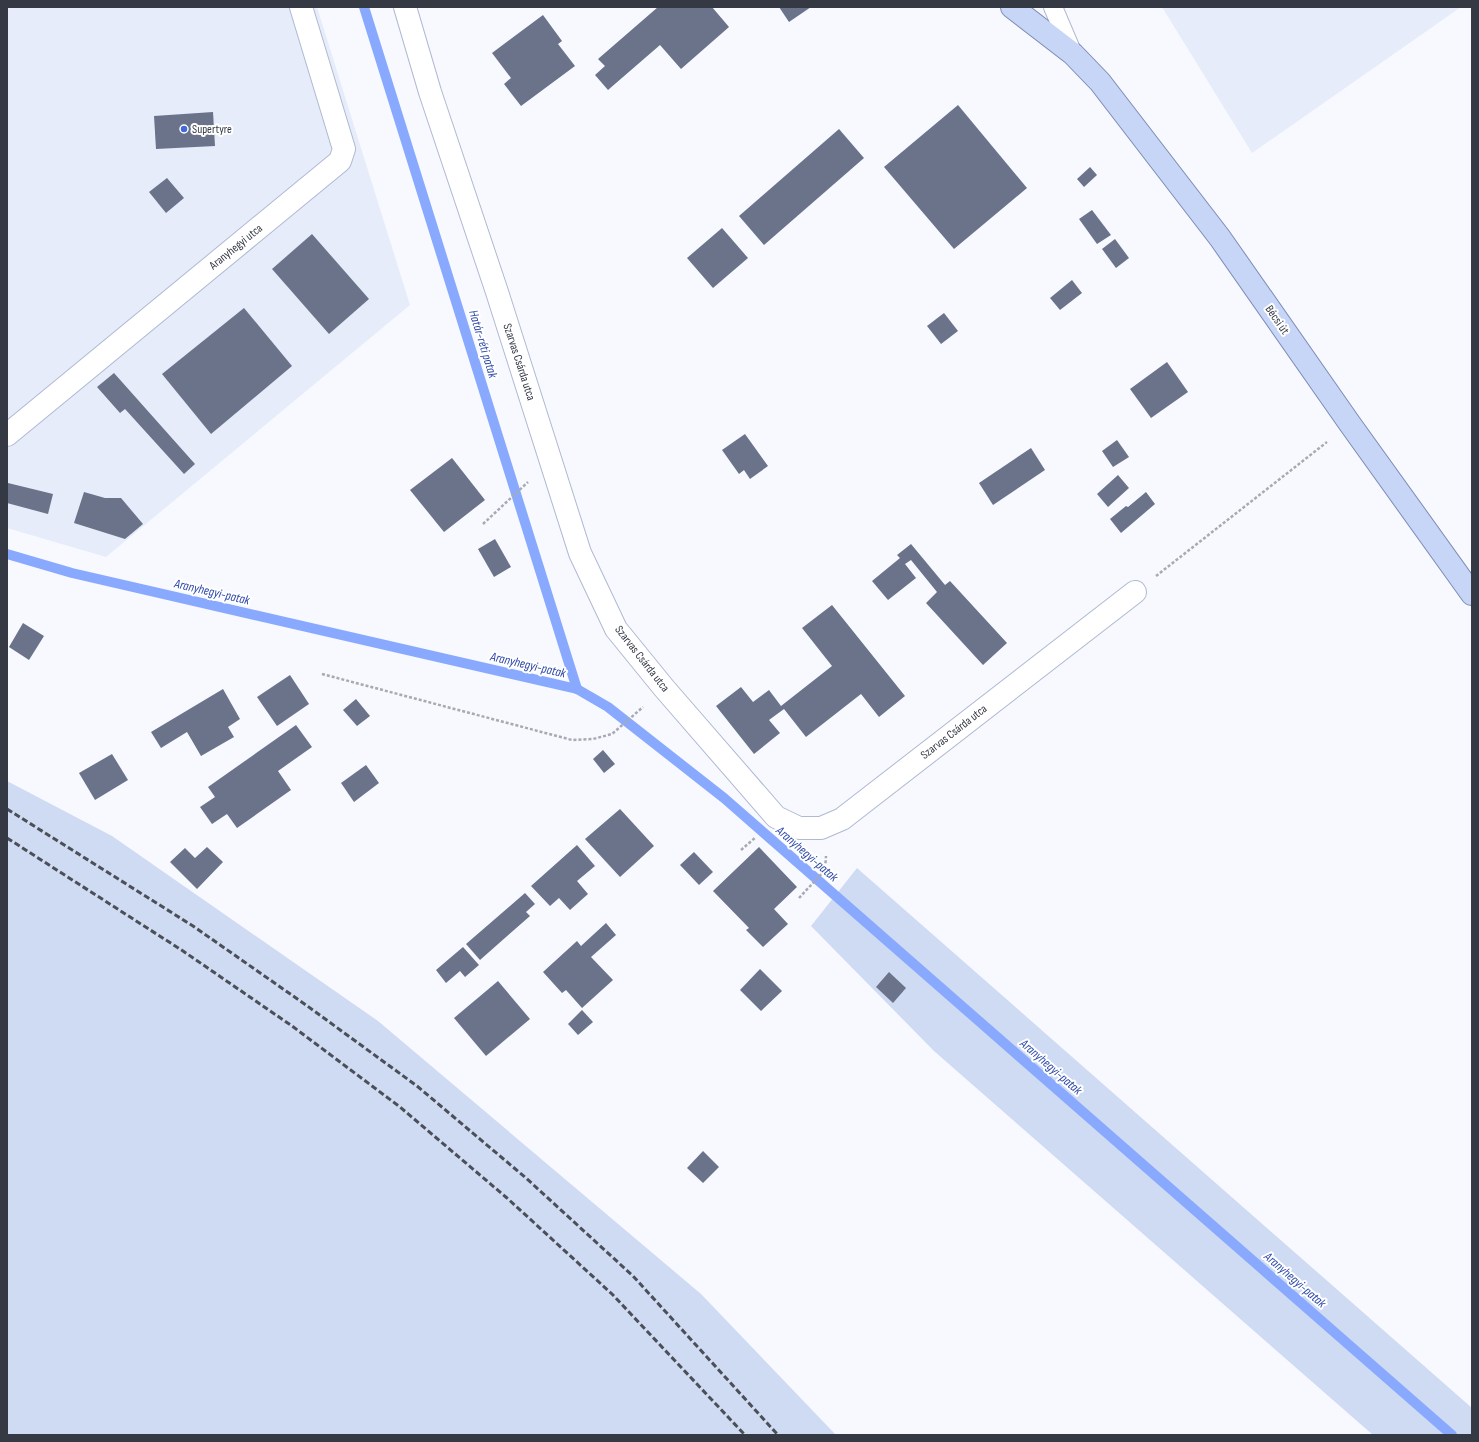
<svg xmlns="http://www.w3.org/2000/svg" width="1479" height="1442" viewBox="0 0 1479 1442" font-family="'Sofia Sans Condensed',sans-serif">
<rect width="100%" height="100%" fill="#f7f9ff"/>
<g fill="#e6ecf9">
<path d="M7 7H317L410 305 106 557 7 528Z"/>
<path d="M1162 7H1461L1252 153Z"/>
</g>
<g fill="#cfdaf3">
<path d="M7 781 112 836 378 1021 701 1294 836 1435H7Z"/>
<path d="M857 868 1472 1408V1435H1373L934 1051 811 926Z"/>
</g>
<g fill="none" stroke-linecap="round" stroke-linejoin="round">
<g stroke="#88a9fd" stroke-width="10">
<path d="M364 7 577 689"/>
<path d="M7 554 72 573 577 689 608 707 724 798 1452 1435"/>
</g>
</g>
<g fill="#6a738a">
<path d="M658 7H712L729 27 681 69 660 45 608 90 595 75 605 66 598 59Z"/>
<path d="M779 7H811L789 22Z"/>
<path d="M543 15 562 41 558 44 575 66 521 106 504 84 511 78 492 53Z"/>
<path d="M958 105 1027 188 954 249 884 167Z"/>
<path d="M213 112 215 146 156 149 154 116Z"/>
<path d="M839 129 864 158 764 245 739 216Z"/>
<path d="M1090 167 1097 175 1084 187 1077 179Z"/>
<path d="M167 178 184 198 166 213 149 192Z"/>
<path d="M1092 210 1111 235 1097 244 1079 219Z"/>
<path d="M722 228 748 258 713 288 687 258Z"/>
<path d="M312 234 369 299 329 334 272 269Z"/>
<path d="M1115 239 1129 258 1116 268 1102 249Z"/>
<path d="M1072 280 1082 293 1060 310 1050 298Z"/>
<path d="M244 308 292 366 211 434 162 374Z"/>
<path d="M944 313 958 331 941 344 927 326Z"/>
<path d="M1167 362 1188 392 1151 418 1130 389Z"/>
<path d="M114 373 195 464 184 474 125 409 120 413 97 387Z"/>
<path d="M745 434 768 466 750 479 744 470 739 474 722 450Z"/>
<path d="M1117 440 1129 457 1113 467 1102 451Z"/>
<path d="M1031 448 1045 470 993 505 979 483Z"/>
<path d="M452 458 485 500 444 532 410 490Z"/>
<path d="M1118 475 1129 488 1108 507 1097 494Z"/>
<path d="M8 483 53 494 48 514 7 503Z"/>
<path d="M84 492 105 498H121L143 524 125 539 74 523Z"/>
<path d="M1146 492 1155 504 1121 533 1110 519 1126 506 1128 507Z"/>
<path d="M495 539 511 567 494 577 478 549Z"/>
<path d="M911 544 945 585 950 581 1007 643 983 665 926 603 937 592 911 560 905 564 916 578 888 600 872 581 900 558 897 555Z"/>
<path d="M832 605 905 696 879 717 861 694 806 737 784 709 769 720 780 733 754 754 716 706 741 687 753 702 769 690 781 706 832 666 802 628Z"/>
<path d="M23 623 44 636 29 660 9 647Z"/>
<path d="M290 675 309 704 277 726 257 697Z"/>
<path d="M223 689 240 719 228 727 234 737 201 756 187 732 161 748 151 732Z"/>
<path d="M356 699 370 716 357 726 343 710Z"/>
<path d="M296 725 312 747 278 771 291 790 237 828 227 814 212 824 200 807 215 797 208 787Z"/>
<path d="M603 750 615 764 604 773 593 759Z"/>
<path d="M112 754 128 780 95 800 79 773Z"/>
<path d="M366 765 379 783 354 802 341 783Z"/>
<path d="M620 809 654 846 620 877 585 839Z"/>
<path d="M577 845 595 866 577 881 588 894 570 910 559 898 550 906 531 886Z"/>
<path d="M207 847 223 862 197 889 170 862 185 848 195 858Z"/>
<path d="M759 847 797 887 774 909 788 924 763 947 746 930 749 928 713 891Z"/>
<path d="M694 852 713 872 699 885 680 865Z"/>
<path d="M525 893 535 904 526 912 530 916 480 960 466 944Z"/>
<path d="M606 923 616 935 591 957 613 980 582 1008 566 990 562 993 543 972 577 941 581 946Z"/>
<path d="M463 947 479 965 465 977 460 971 446 983 436 970Z"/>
<path d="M760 969 782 991 761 1011 740 990Z"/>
<path d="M889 972 906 988 893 1003 876 987Z"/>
<path d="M498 981 530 1019 486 1056 454 1018Z"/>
<path d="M582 1010 593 1022 578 1035 568 1024Z"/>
<path d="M703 1151 719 1167 703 1183 687 1168Z"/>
</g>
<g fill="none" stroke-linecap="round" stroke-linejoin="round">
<g stroke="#afb9d2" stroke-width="20">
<path id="service" d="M1053 7 1073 54"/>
</g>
<g stroke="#afb9d2" stroke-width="24">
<g id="minor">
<path d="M405 7 430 92 497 292 580 553 616 629 664 688 776 817 799 828H821L842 819 1135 592"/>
<path d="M7 435 340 161 344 149 301 7"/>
</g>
</g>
<g stroke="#7c8cb5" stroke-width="24">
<path id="primary" d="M1012 7 1073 54 1100 82 1220 238 1350 424 1472 594"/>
</g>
<g stroke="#a7aab2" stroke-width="2.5" stroke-dasharray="3 2" stroke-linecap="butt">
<path d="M483 524 528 482"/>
<path d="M1156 576 1327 442"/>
<path d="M322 674 572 740 593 739 612 734 643 707"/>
<path d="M741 850 756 837"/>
<path d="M799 898 825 870 826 856"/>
</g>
<use href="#service" stroke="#fff" stroke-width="18"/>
<use href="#minor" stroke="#fff" stroke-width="22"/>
<use href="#primary" stroke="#c7d5f7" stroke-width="22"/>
<g stroke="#4a4f58" stroke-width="3" stroke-dasharray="6 3" stroke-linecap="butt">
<path d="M7 809 193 926 306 1005 417 1086 526 1178 633 1276 778 1435"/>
<path d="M7 838 183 951 292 1026 400 1107 507 1198 612 1294 745 1435"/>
</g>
</g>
<circle fill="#4467da" stroke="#fff" stroke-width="1.5" cx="184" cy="129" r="4"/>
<g text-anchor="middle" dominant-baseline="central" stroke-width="4" stroke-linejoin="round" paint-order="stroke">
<g font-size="12" fill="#343943" stroke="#fff" text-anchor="start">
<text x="192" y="129">Supertyre</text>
</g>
<g font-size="12" fill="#343943" stroke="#fff">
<text transform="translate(236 247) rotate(-39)">Aranyhegyi utca</text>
<text transform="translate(1277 320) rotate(55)">Bécsi út</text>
<text transform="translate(519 362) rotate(72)">Szarvas Csárda utca</text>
<text transform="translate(642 659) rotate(52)">Szarvas Csárda utca</text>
<text transform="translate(954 732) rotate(-38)">Szarvas Csárda utca</text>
</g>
<g font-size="13" font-style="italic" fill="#2d49a9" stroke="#fff">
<text transform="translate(483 344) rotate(73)">Határ-réti patak</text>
<text transform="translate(212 592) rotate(13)">Aranyhegyi-patak</text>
<text transform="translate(528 665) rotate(13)">Aranyhegyi-patak</text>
<text transform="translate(807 854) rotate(41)">Aranyhegyi-patak</text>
<text transform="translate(1051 1067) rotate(41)">Aranyhegyi-patak</text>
<text transform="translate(1295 1280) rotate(41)">Aranyhegyi-patak</text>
</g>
</g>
<rect width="1479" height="1442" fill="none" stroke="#343943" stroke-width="16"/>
</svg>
